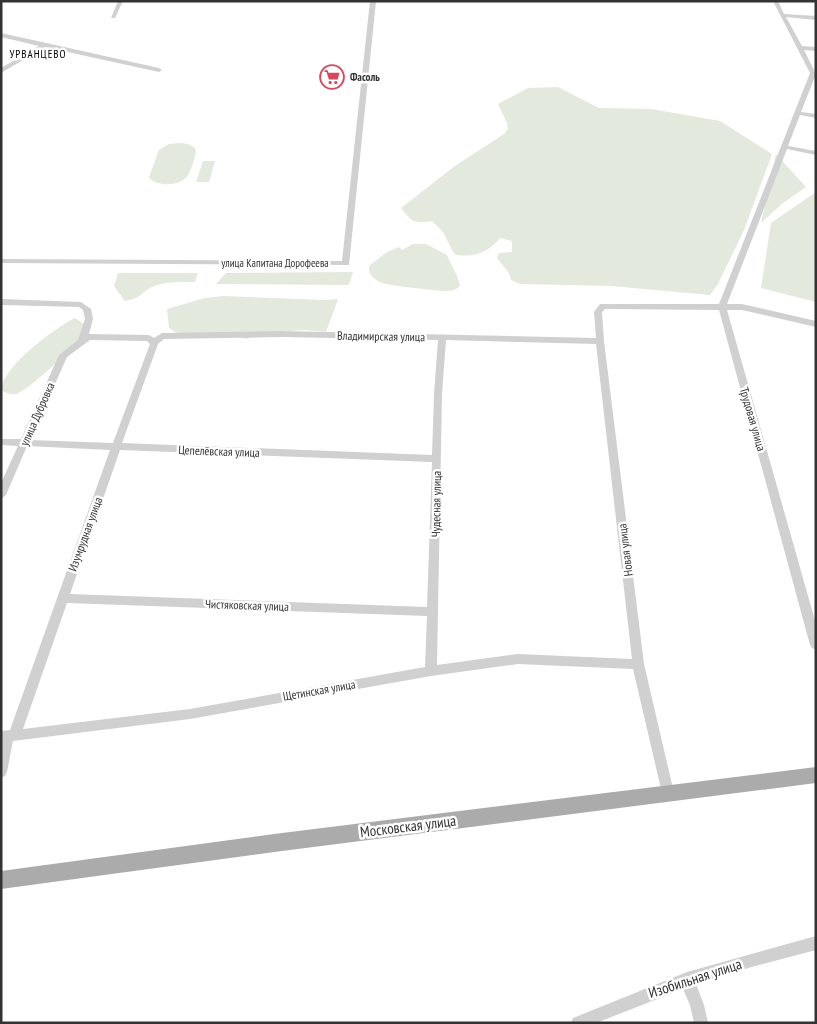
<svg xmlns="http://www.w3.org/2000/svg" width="817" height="1024" viewBox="0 0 817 1024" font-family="'PT Sans Narrow',sans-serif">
<rect width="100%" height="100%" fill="#fff"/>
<g fill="#e3e9dd">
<path d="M558 87 599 108 652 109 720 121 772 154 744 230 718 284 710 295 611 286 520 284 511 280 509 273 497 258 499 253 512 252V241L500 238C489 252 472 259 454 254L443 232 432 221C414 224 412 222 401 208L455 166 504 134 508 129 507 123 498 104 528 88Z"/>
<path d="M180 143 188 144 195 148 196 152C194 159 192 169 188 175 181 187 156 187 149 177L159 150 169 144Z"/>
<path d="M776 154 806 187 783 203 761 223Z"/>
<path d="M203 161H215L209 182H196Z"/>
<path d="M816 192V302L761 288 771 223Z"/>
<path d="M413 244H426L447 255C451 266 458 274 460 286 456 290 452 291 446 291 438 291 384 285 379 282 373 278 368 273 369 266L387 252 399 247 402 250Z"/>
<path d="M353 272 349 285 216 284 226 273Z"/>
<path d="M118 273H198L195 282C181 282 163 281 150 288 138 295 141 298 125 301L114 286Z"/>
<path d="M223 296 324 300 338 299 326 332 305 330 264 333 247 339 233 336 179 334 169 328 167 309 205 298Z"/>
<path d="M75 318 84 324C82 328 81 335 79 339 73 349 26 392 16 394 10 395 6 393 1 390 3 366 55 328 75 318Z"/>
</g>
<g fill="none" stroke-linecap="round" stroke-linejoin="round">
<g fill="#d0d0d0" fill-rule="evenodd">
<path d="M118 1H123L115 18H111Z"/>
<path d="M370 1H376L349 265 1 263V259L342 261Z"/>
<path d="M773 1H778L784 14 816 16V20L786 17 802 46 816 47V51L804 50 816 74 801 112 816 114V118L800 115 788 146 816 151V155L787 149 727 304H742L816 321V327L742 310H727L816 624V650L812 648 810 645 719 310 605 309 602 312 604 341 644 664 674 793 672 797 668 799 664 797 662 793 633 669 518 664 431 676 190 719 13 741 7 772 5 776 1 778V731L10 730 110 450 27 446 6 495 1 499V483L18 446 1 445V439H21L59 355 78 340 85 319 83 310 79 307 1 305V299L81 302 91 309 93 319 89 334 149 335 154 338 162 333 281 331 596 338 594 312 600 304H719L810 73ZM281 337 438 340 434 394 432 455 122 443 158 344 164 339ZM90 340 147 341 150 344 113 443 30 440 67 357ZM446 340 596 344 632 659 518 654 437 665 442 394ZM120 450 432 462 427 607 70 594ZM67 603 427 616 425 667 190 709 23 729Z"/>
<path d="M813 1H816V3L813 2Z"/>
<path d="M1 33 159 68 162 70 159 72 45 47 1 73V68L39 46 1 37Z"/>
<path d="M816 936V950L755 966 696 984 704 1005 708 1023H694L690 1005 683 989 596 1023H571L573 1018 687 972Z"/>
</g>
<path fill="#ababab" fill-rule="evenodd" d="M816 767V783L282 851 1 889V871L282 833Z"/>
</g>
<defs>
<g id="supermarket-ring" transform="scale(1.25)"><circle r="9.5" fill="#fff" stroke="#d8465b" stroke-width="1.5"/><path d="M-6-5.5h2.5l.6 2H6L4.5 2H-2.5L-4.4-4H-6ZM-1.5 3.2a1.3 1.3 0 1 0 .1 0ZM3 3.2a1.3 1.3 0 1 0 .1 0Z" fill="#d8465b"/></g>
</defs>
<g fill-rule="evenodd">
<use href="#supermarket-ring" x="332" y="77"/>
</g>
<g text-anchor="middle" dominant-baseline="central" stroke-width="5" stroke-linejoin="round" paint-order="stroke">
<g font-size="11" letter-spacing="1" fill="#000" stroke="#fff">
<text x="38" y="54">УРВАНЦЕВО</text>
</g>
<g font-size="11" font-weight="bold" fill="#333" stroke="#fff" text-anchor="start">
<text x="350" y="77">Фасоль</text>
</g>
<g font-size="11" fill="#333" stroke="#fff">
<text x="275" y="263">улица Капитана Дорофеева</text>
</g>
<g font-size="12" fill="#333" stroke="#fff">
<text transform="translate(381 336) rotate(1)">Владимирская улица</text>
<text transform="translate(37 414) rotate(-66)">улица Дубровка</text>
<text transform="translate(753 419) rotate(74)">Трудовая улица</text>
<text transform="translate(219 451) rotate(2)">Цепелёвская улица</text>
<text transform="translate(436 504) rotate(-89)">Чудесная улица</text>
<text transform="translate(85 534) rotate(-70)">Изумрудная улица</text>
<text transform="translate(625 550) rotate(-97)">Новая улица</text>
<text transform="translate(247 605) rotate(2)">Чистяковская улица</text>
<text transform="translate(319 690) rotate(-10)">Щетинская улица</text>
</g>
<g font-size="15" fill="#333" stroke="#fff">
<text transform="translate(408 826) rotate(-7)">Московская улица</text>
<text transform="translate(695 978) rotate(-18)">Изобильная улица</text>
</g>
</g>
<rect width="817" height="1024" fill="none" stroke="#333333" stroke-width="5"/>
</svg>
